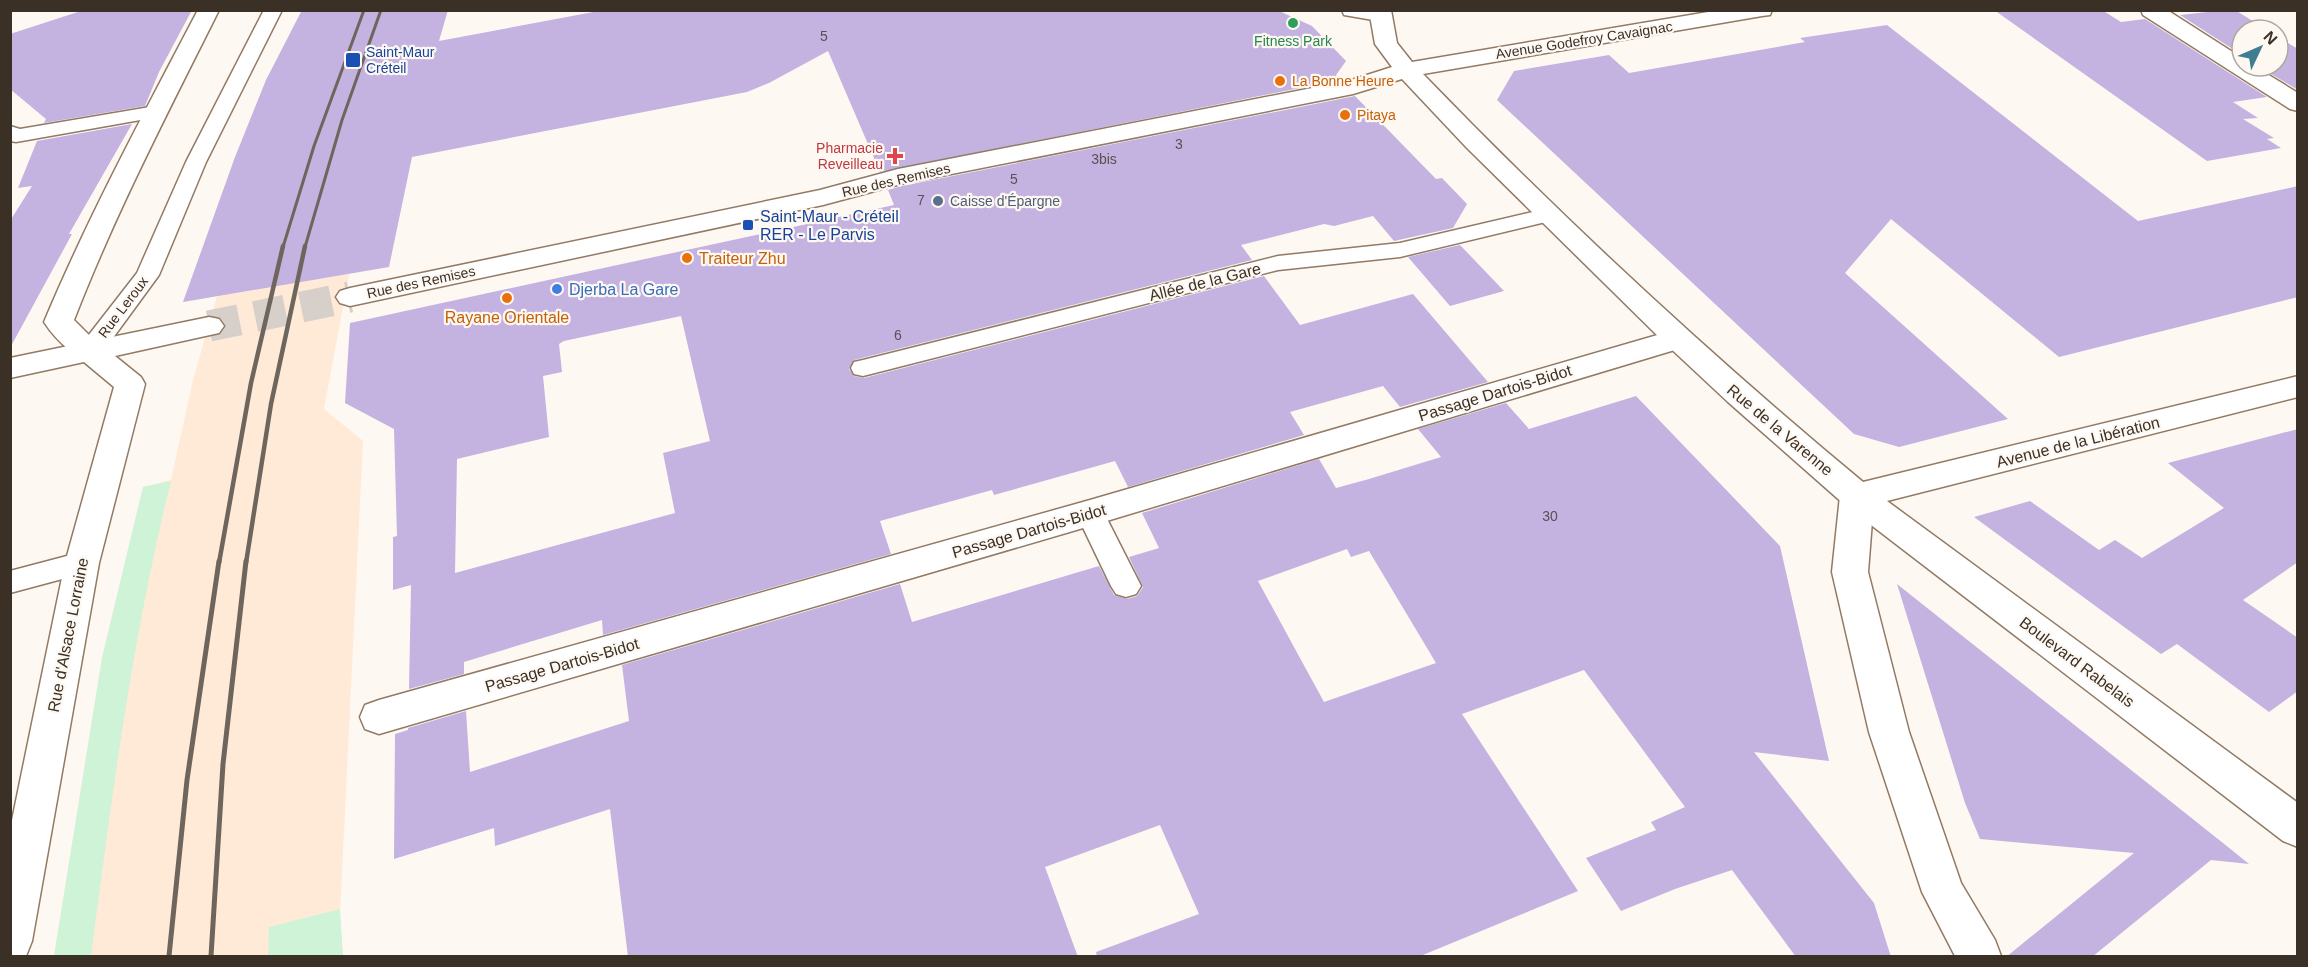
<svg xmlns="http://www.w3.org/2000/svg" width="2308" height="967" viewBox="0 0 2308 967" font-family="Arial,sans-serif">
<rect width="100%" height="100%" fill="#fef8f3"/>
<path fill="#ffead8" d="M302 11 417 15 349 275 324 409 363 441 338 956H54L102 658 143 487 171 480 193 380 217 296 183 302 266 80Z"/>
<g fill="#cef3d7">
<path d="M171 481C132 637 112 797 91 956H54L102 658 143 487Z"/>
<path d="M340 909 343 956H268L269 927Z"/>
</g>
<g fill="#c4b2e1" fill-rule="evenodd">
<path d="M84 10H192L159 72 145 106 44 123 46 119 10 89V34Z"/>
<path d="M302 10H448L439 41 604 10H1277L1312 26 1346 61 1336 75 1340 80 880 172 828 51 769 83 747 92 412 157 389 267 183 302 235 157 266 80Z"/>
<path d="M1994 10H2102L2121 22 2145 19 2267 97 2233 102 2258 118 2243 119 2274 138 2267 139 2281 148 2207 161Z"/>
<path d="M2226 10H2235L2267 30H2242V55L2180 15Z"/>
<path d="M1887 25 2138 221 2298 186V297L2059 357 1891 219 1845 273 2008 419 1899 447 1854 434 1497 100 1514 71 1609 55 1629 73 1805 42 1800 38Z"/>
<path d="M2278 37 2298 49V90L2258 66H2278Z"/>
<path d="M1355 96 1436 179 1442 178 1467 204 1453 228 1394 241 1373 216 1334 226 1324 224 1241 245 1252 260 854 360 849 369 854 376 864 378 1264 276 1300 325 1413 294 1488 382 1400 407 1383 386 1290 412 1304 435 1128 487 1115 461 994 495 992 490 880 521 891 554 603 635 602 620 464 662V674L409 689 411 585 393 590V537L397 536 394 429 345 403 350 323 894 205 888 190 902 186ZM681 316 710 441 663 453 675 513 455 573 457 459 549 437 543 376 562 372 559 344 564 341Z"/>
<path d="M132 124 69 234H72L10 348V221L32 186 18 188 37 141Z"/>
<path d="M1460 245 1504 291 1450 306 1408 257Z"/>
<path d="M1636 396 1780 546 1829 761 1754 752 1874 903 1891 957H1796L1732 870 1675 889 1621 911 1586 858 1656 830 1651 822 1685 807 1584 670 1462 714 1578 891 1418 957H1097L1096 952 1199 914 1160 825 1045 867 1078 957H628L610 809 495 846 494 828 394 859 395 734 408 730V728L466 711 470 772 629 721 622 665 900 584 912 622 1099 566 1114 595 1127 599 1137 596 1143 587 1129 557 1159 548 1142 513 1319 459 1336 488 1369 479 1441 457 1418 429 1506 403 1529 429ZM1347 549 1351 557 1369 551 1436 663 1324 702 1258 581Z"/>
<path d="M2298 429V562L2243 600 2298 638V691L2269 712 2177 644 2161 654 1974 517 2030 501 2099 550 2115 540 2142 558 2224 508 2168 463Z"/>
<path d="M1897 584 2228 847 2249 864 2211 860 2092 957H2006L2134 853 1980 839 1965 803Z"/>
</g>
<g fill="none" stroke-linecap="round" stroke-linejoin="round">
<path stroke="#d7d0ca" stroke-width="31" stroke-dasharray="31 16" stroke-linecap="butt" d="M209 326 350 297"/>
<g stroke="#927a63" stroke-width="3">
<g id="lane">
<path d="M264 10H282L206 162 159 275 99 357 90 359 81 357 78 351 81 345 137 273 186 162Z"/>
<path d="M156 106 163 108 166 112 163 116 16 142 10 141V126L20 129Z"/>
<path d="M1550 208 1558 209 1561 214 1558 219 1400 257 1278 270 863 376 854 374 851 368 854 362 863 360 1278 256 1400 243Z"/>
<path d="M1090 503 1100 506 1104 513 1141 586 1136 594 1126 597 1116 594 1111 586 1076 513 1080 506Z"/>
<path d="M82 552 92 555 96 563 92 571 10 593V571Z"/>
</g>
</g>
<g stroke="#927a63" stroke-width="3">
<g id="street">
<path d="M198 10H219C168 112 115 214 74 320L105 351 101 358C78 364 56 340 44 322 89 215 144 113 198 10Z"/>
<path d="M1342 10H1387L1390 15 1387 20 1379 21 1344 15Z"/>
<path d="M2141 10H2167L2242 58V66H2254L2298 93V111L2290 109 2143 15Z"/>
<path d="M1678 329 1688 332 1693 339 1688 346 1090 526 379 734 365 729 360 717 365 705 379 700 1090 500Z"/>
<path d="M1857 484 1869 487 1874 496 1868 572 1909 732 1961 883 1995 940 2001 956H1955L1922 892 1869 732 1832 572 1840 496 1845 487Z"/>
</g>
</g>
<g stroke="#927a63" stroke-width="3">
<g id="secondary">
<path d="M1369 10H1391L1397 43 1412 62 1720 10H1772L1770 15 1762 16 1423 74C1562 218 1709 354 1863 482L2298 376V397L1887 501 2298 803V847L2283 841 1845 505 1728 402 1668 346 1467 148 1402 79 1353 94 901 184 823 205 350 306 340 303 336 297 340 291 350 288 820 190 898 169 1348 81 1392 67 1375 44Z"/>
<path d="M209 317 219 319 224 326 219 333 115 356 141 377 145 384 99 563 32 941 26 956H10V830L65 563 114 387 84 362 10 378V358Z"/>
</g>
</g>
<use href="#lane" fill="#fff" fill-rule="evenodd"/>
<use href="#street" fill="#fff" fill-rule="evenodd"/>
<use href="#secondary" fill="#fff" fill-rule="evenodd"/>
<g stroke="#6e665d" stroke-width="3">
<path d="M283 247 314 146 364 10"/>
<path d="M305 247 342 120 381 10"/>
</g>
<g stroke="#6e665d" stroke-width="4.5">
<path d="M219 563 251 383 283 246"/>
<path d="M246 563 271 404 305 246"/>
</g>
<g stroke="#6e665d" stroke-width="5">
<path d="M169 956 187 780 219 561"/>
<path d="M211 956 223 764 246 561"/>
</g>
</g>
<circle fill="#2e9e5b" stroke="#fef8f3" stroke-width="2" cx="1293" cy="23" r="6"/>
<g fill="#1a4fb4" stroke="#fef8f3" stroke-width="2">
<rect x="345" y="52" width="16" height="16" rx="3"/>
<rect x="742" y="219" width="12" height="12" rx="3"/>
</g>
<g fill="#e8710a" stroke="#fef8f3" stroke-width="2">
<circle cx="1280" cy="81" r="6"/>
<circle cx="1345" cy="115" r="6"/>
<circle cx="687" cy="258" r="6"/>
<circle cx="507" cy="298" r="6"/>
</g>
<path fill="#e0444e" stroke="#fef8f3" stroke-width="2" d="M892 147h6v6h6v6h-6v6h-6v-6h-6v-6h6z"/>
<circle fill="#5c6f8a" stroke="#fef8f3" stroke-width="2" cx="938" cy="201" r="6"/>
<circle fill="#3f7fe0" stroke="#fef8f3" stroke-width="2" cx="557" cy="289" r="6"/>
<g text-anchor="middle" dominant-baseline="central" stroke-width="4.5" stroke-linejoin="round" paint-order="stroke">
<g font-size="14" fill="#5c5055">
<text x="824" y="36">5</text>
<text x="1179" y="144">3</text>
<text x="1104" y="159">3bis</text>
<text x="1014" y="179">5</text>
<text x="921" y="200">7</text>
<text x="898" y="335">6</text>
<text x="1550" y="516">30</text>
</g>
<g font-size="14" fill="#3a3026" stroke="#fef8f3">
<text transform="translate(1584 40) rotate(-9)">Avenue Godefroy Cavaignac</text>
<text transform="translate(896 180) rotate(-13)">Rue des Remises</text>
<text transform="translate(421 282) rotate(-12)">Rue des Remises</text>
<text transform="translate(123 307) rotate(-53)">Rue Leroux</text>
</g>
<g font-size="14" fill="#27864d" stroke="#fef8f3">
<text x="1293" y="41">Fitness Park</text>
</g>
<g font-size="14" fill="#164399" stroke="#fef8f3" text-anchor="start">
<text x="366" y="52">Saint-Maur<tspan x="366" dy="16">Créteil</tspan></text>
</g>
<g font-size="14" fill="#c56008" stroke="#fef8f3" text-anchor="start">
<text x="1292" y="81">La Bonne Heure</text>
<text x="1357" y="115">Pitaya</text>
</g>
<g font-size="14" fill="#be3a42" stroke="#fef8f3" text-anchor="end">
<text x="883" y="148">Pharmacie<tspan x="883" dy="16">Reveilleau</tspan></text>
</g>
<g font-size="14" fill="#4e5e75" stroke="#fef8f3" text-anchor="start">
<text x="950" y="201">Caisse d'Épargne</text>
</g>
<g font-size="16" fill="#164399" stroke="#fef8f3" text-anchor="start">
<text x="760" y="216">Saint-Maur - Créteil<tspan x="760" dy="18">RER - Le Parvis</tspan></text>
</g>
<g font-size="16" fill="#c56008" stroke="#fef8f3" text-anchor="start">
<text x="699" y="258">Traiteur Zhu</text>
<text x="507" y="317" text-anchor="middle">Rayane Orientale</text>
</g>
<g font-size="16" fill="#3a3026" stroke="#fef8f3">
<text transform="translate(1205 282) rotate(-14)">Allée de la Gare</text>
<text transform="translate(1495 393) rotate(-17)">Passage Dartois-Bidot</text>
<text transform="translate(1780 430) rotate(40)">Rue de la Varenne</text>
<text transform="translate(2078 442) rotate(-14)">Avenue de la Libération</text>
<text transform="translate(1029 531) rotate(-16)">Passage Dartois-Bidot</text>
<text transform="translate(68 635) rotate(-79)">Rue d'Alsace Lorraine</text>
<text transform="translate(2077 662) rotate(37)">Boulevard Rabelais</text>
<text transform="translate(562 665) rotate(-16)">Passage Dartois-Bidot</text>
</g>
<g font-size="16" fill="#366cbe" stroke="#fef8f3" text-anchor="start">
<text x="569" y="289">Djerba La Gare</text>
</g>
</g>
<rect width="2308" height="967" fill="none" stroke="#3a3026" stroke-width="24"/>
<g transform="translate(2260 48) rotate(46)"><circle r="28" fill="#fef8f3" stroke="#b0a8a1" stroke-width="1.5"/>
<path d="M0-4.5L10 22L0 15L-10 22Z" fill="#3f7d93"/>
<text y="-9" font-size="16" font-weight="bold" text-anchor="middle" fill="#3a3026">N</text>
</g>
</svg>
